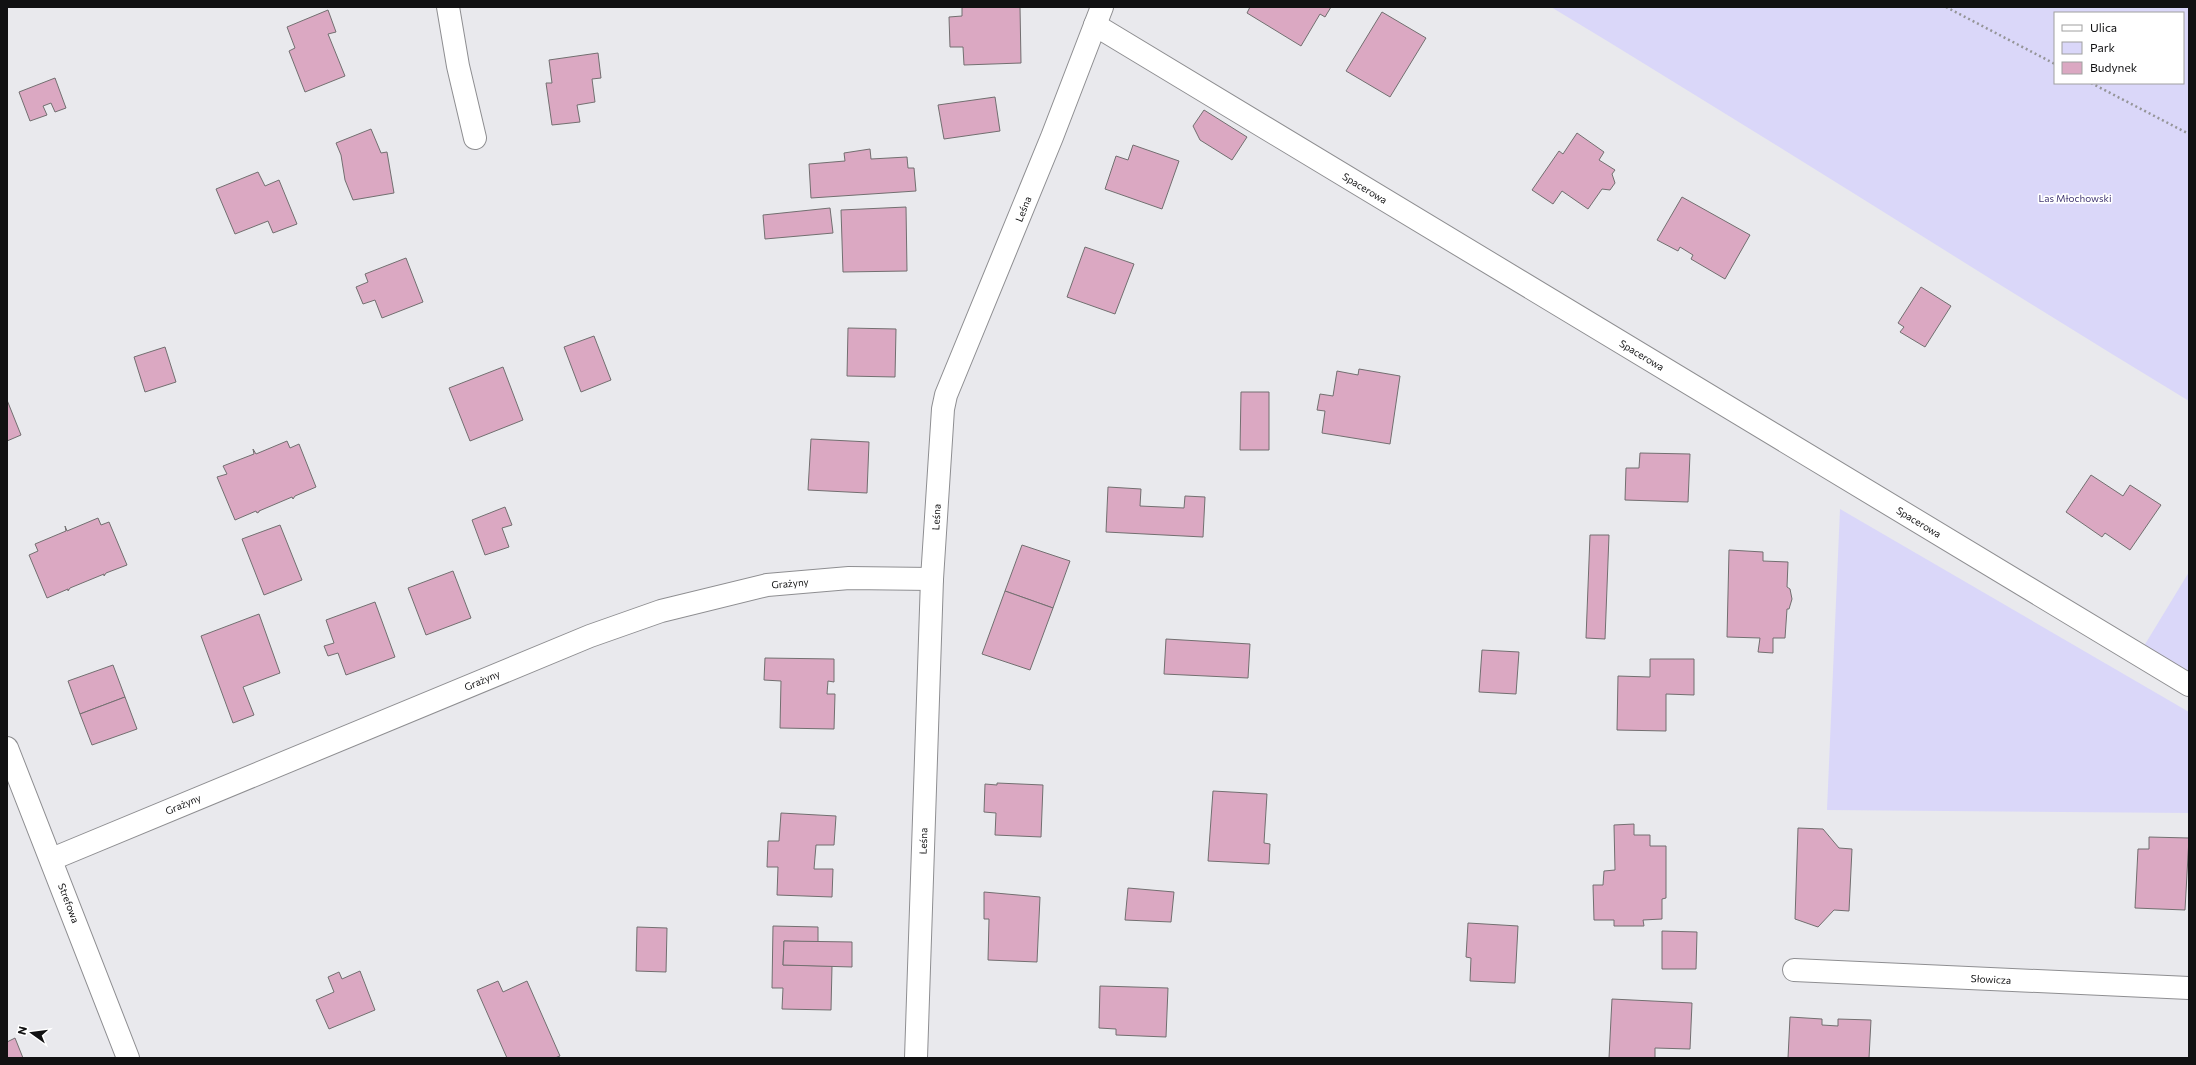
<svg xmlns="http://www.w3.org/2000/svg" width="2196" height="1065" viewBox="0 0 2196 1065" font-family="Commissioner,sans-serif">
<rect width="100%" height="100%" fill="#e9e9ed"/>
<g fill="#dad7f9" fill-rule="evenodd">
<path d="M1551 7H2189V401C1975 271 1765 136 1551 7ZM2055 13H2183V83H2055Z"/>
<path d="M1840 509 2189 712V813L1827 810Z"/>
<path d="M2189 572V674L2144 646Z"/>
</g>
<g fill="#dba8c2" stroke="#726f70">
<path d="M962 7H1020L1021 63 964 65 963 47H950L949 17 962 16Z"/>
<path d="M1250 7H1331L1325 17 1320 14 1301 46 1247 13Z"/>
<path d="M328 10 336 32 328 34 345 76 305 92 289 51 295 48 287 27Z"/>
<path d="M1382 12 1426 38 1390 97 1346 71Z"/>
<path d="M598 53 601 78 592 79 595 102 577 105 580 122 552 125 546 83H552L549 60Z"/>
<path d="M55 78 66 108 55 112 51 103 43 106 47 115 30 121 19 92Z"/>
<path d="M995 97 1000 131 944 139 938 105Z"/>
<path d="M1204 110 1247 137 1232 160 1200 140 1193 126Z"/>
<path d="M371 129 381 153 387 152 394 193 353 200 345 180 341 155 336 143Z"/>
<path d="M1577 133 1604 152 1599 160 1615 170 1612 174 1615 183 1610 190 1602 189 1588 209 1562 191 1553 204 1532 190 1559 151 1563 154Z"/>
<path d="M1133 145 1179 161 1162 209 1105 189 1116 156 1128 160Z"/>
<path d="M870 149 871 159 907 157 908 168H914L916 191 811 198 809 164 845 161 844 153Z"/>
<path d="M258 172 265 186 279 180 297 224 273 233 268 221 235 234 216 189Z"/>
<path d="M1682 197 1750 235 1725 279 1691 259 1693 255 1680 247 1678 251 1657 240Z"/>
<path d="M906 207 907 271 843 272 841 210Z"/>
<path d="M830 208 833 233 765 239 763 215Z"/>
<path d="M1085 247 1134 264 1115 314 1067 297Z"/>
<path d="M406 258 423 302 382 318 375 300 363 304 356 287 368 282 365 274Z"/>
<path d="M1921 287 1951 306 1925 347 1900 332 1904 327 1898 323Z"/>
<path d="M848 328 896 329 895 377 847 376Z"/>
<path d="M594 336 611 380 581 392 564 347Z"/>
<path d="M165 347 176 382 145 392 134 357Z"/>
<path d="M503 367 523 420 470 441 449 388Z"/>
<path d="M1359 369 1400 376 1390 444 1322 433 1325 411 1317 410 1320 394 1333 396 1337 371 1358 375Z"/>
<path d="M1241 392H1269V450H1240Z"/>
<path d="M7 400 21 435 7 441Z"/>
<path d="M811 439 869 442 867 493 808 490Z"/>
<path d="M287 441 290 448 299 444 316 487 295 496 293 499 292 497 259 511V512L257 513 256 511 235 520 217 477 227 474 223 466 254 454 253 449 256 454Z"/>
<path d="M1640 453 1690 454 1688 502 1625 500 1626 468H1639Z"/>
<path d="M2091 475 2123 496 2130 485 2161 505 2130 550 2105 533 2102 537 2066 512Z"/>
<path d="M1108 487 1141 489 1140 506 1184 508 1185 496 1205 497 1203 537 1106 532Z"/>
<path d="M505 507 512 525 502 528 509 547 485 555 472 520Z"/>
<path d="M98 518 101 525 109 522 127 565 106 573 104 576V574L70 588 68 591V589L47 598 29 555 38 551 35 544 66 531 65 526 67 531Z"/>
<path d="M280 525 302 580 264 595 242 539Z"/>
<path d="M1590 535H1609L1605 639 1586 638Z"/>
<path d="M1022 545 1070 561 1053 608 1005 591Z"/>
<path d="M1729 550 1763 552V561L1788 562 1787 587 1790 589 1792 599 1789 609H1787L1785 638H1773V653L1758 652 1760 638 1727 637Z"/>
<path d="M453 571 471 618 426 635 408 588Z"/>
<path d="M1005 591 1053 608 1030 670 982 654Z"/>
<path d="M375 602 395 657 346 675 338 653 328 656 324 646 334 643 326 620Z"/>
<path d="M259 614 280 673 243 687 254 715 233 723 201 636Z"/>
<path d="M1166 639 1250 644 1248 678 1164 674Z"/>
<path d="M1482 650 1519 652 1516 694 1479 692Z"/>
<path d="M765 658 834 659V682L828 681 827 694H835L834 729 780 728 781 681 764 680Z"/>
<path d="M1650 659H1694V695L1666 694V731L1617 730 1618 676 1650 677Z"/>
<path d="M113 665 125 697 80 714 68 681Z"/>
<path d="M125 697 137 729 92 745 80 714Z"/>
<path d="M997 783 1043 785 1041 837 995 835 996 813 984 812 985 784 997 785Z"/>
<path d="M1213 791 1267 794 1264 843 1270 844 1269 864 1208 861Z"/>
<path d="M781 813 836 816 834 845H816L814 869H833L832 897 777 895 778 867H767L768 841H779Z"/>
<path d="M1634 824V835H1650V846H1666V898L1662 899V919L1643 920 1644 926H1614V920H1594L1593 885H1603L1604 871 1615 870 1614 825Z"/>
<path d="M1798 828 1823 829 1839 848 1852 849 1849 911 1834 910 1818 927 1795 919Z"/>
<path d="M2149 837 2189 838 2185 910 2135 908 2138 849H2149Z"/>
<path d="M1128 888 1174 892 1171 922 1125 920Z"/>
<path d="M984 892 1040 897 1037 962 988 960 989 919H984Z"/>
<path d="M1468 923 1518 926 1515 983 1470 981 1471 958 1466 957Z"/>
<path d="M773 926 818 927V942L784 941 783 965 832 966 831 1010 782 1009 783 988H772Z"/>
<path d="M637 927 667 928 666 972 636 971Z"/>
<path d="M1662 931 1697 932 1696 969H1662Z"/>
<path d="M784 941 852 942V967L783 965Z"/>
<path d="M360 971 375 1010 329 1029 316 1000 334 992 328 977 339 972 342 979Z"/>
<path d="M498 981 503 992 527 981 560 1056 555 1058H507L477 990Z"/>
<path d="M1100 986 1168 988 1166 1037 1116 1035V1029L1099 1028Z"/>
<path d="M1612 999 1692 1003 1690 1049 1655 1048V1058H1609Z"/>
<path d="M1790 1017 1822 1019V1025L1838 1026V1019L1871 1020 1869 1058H1788Z"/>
<path d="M15 1038 23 1058H7V1042Z"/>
</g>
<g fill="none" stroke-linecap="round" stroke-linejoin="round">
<g stroke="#8e8e91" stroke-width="24">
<g id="minor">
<path d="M448 7 458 66 475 138"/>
<path d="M1095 25 2189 685"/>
<path d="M7 748 128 1058"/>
<path d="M52 859 590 636 661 611 767 585 849 578 932 579"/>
<path d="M1794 970 2189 988"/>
<path d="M916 1058 932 579 943 409 946 395 1052 137 1102 7"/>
</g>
</g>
<g stroke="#959598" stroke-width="2.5" stroke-dasharray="2 3" stroke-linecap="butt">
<path d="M1946 7 2055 64"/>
<path d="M2091 83 2189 134"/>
</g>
<use href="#minor" stroke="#fff" stroke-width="22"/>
</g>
<g text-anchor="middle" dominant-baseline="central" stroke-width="3.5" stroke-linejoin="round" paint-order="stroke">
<g font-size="10" fill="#111112" stroke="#fff">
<text transform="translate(1365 188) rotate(31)">Spacerowa</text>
<text transform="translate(1023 209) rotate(-68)">Leśna</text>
<text transform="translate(1642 355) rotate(31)">Spacerowa</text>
<text transform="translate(936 517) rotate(-87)">Leśna</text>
<text transform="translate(1919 522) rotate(31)">Spacerowa</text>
<text transform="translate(790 583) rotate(-5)">Grażyny</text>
<text transform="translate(482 680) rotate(-23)">Grażyny</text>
<text transform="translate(183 804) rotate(-23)">Grażyny</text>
<text transform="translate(923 841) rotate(-88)">Leśna</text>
<text transform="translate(69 903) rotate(69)">Strefowa</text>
<text transform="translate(1991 979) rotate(3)">Słowicza</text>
</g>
<g font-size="10" fill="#413773" stroke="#fff">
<text x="2075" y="198">Las Młochowski</text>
</g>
</g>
<rect width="2196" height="1065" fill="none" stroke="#111112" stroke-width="16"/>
<rect x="2054" y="12" width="130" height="72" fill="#ffffff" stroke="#a0a0a0"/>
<rect x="2062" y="25" width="20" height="6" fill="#ffffff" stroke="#a0a0a0"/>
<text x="2090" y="32" font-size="12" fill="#111112">Ulica</text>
<rect x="2062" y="42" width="20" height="12" fill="#dad7f9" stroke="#a0a0a0"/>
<text x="2090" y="52" font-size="12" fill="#111112">Park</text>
<rect x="2062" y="62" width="20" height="12" fill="#dba8c2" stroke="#a0a0a0"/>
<text x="2090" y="72" font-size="12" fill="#111112">Budynek</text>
<g transform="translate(32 1033) rotate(284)" stroke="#ffffff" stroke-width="3" paint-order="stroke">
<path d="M0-3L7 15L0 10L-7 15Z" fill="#111112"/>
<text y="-6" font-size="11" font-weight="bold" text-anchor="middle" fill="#111112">N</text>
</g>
</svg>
